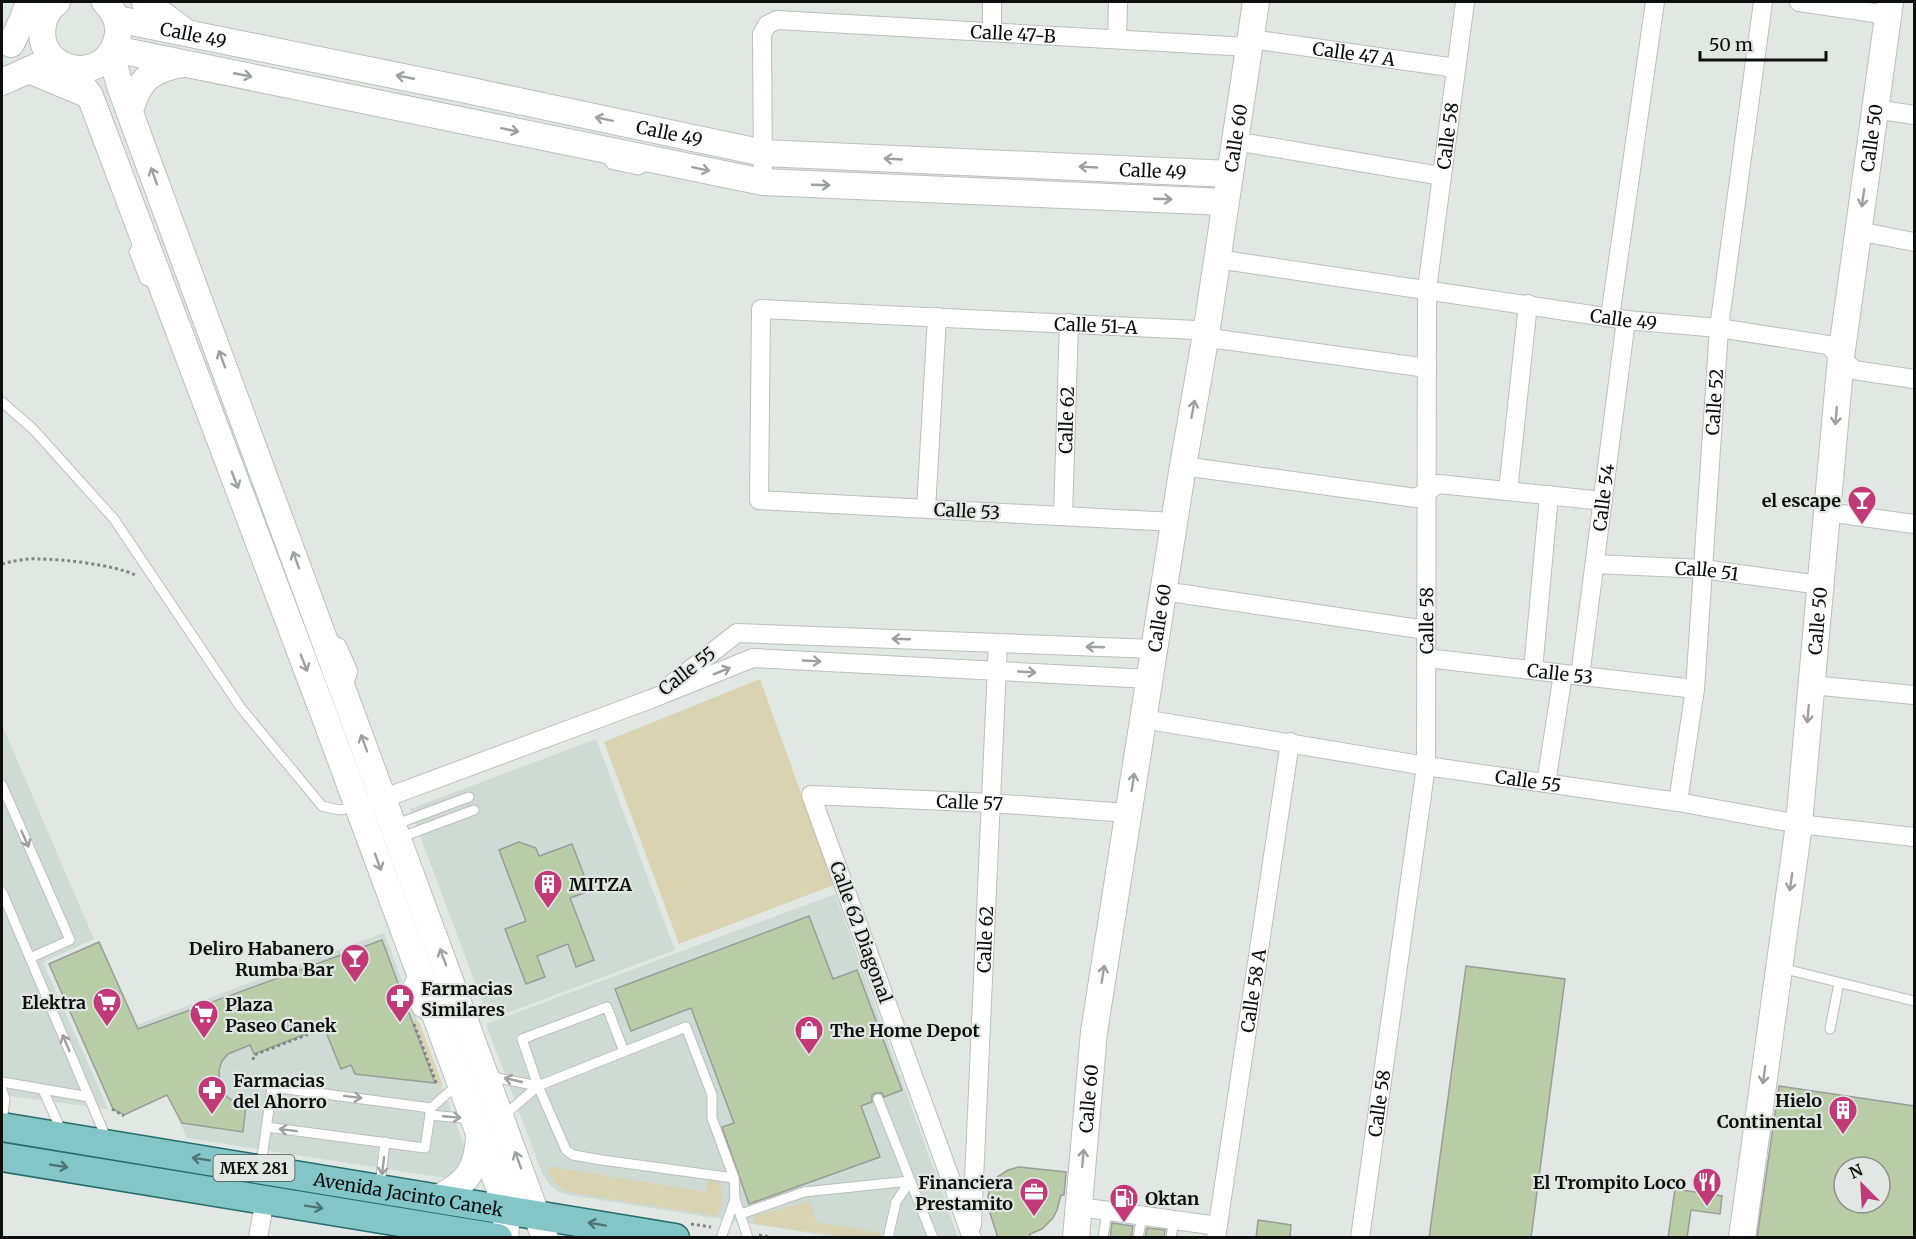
<svg xmlns="http://www.w3.org/2000/svg" width="1916" height="1239" viewBox="0 0 1916 1239" font-family="Merriweather,serif">
<rect width="100%" height="100%" fill="#e1e8e4"/>
<g fill="#cddbd4">
<path d="M2 725 94 939 43 962 108 1109 2 1095Z"/>
<path d="M596 739 675 950 489 1020 410 809Z"/>
<path d="M835 894 958 1237H835L569 1195 557 1191 550 1185 542 1173 486 1024Z"/>
<path d="M384 933 466 1150 463 1168 447 1178 432 1176 187 1138 136 1025Z"/>
</g>
<g fill="#dad3b2">
<path d="M760 679 834 885 679 944 604 742Z"/>
<path d="M413 1019 419 1022 443 1086 438 1085Z"/>
<path d="M546 1166 706 1192 708 1179 719 1180C723 1192 724 1206 716 1216L568 1192C556 1187 551 1179 546 1166Z"/>
<path d="M810 1201 816 1222 882 1233 878 1237H845L756 1224 753 1216Z"/>
</g>
<g fill="#b8cda7" stroke="#9a9d97" stroke-width="1.5" fill-rule="evenodd">
<path d="M519 842 536 848 539 856 572 844 590 891 570 898 594 960 576 967 568 944 537 956 545 977 526 984 505 929 526 921 499 850Z"/>
<path d="M809 916 833 979 857 970 902 1090 884 1097 882 1093H876L872 1095V1102L861 1106 880 1157 749 1204 722 1127 734 1123 691 1008 631 1031 615 989Z"/>
<path d="M382 940 435 1083 355 1074 351 1065 341 1069 324 1027 254 1054 250 1045 228 1054 222 1061 219 1070 220 1087 225 1095 233 1101 246 1105 243 1132 182 1123 167 1095 124 1115 113 1109 49 964 99 942 138 1029Z"/>
<path d="M1466 966 1565 979 1531 1238H1429Z"/>
<path d="M1779 1086 1914 1106V1238H1757ZM1844 1167H1880V1203H1844Z"/>
<path d="M1019 1167 1066 1172 1064 1195H1061L1057 1210 1053 1218 1042 1229 1030 1234 1031 1238H998L989 1210 988 1195 992 1182 997 1177 1008 1170Z"/>
<path d="M1675 1189 1722 1196 1720 1214 1691 1210 1687 1238H1668Z"/>
<path d="M1258 1220 1291 1225 1290 1238H1256Z"/>
<path d="M1112 1223 1133 1226 1131 1238H1110Z"/>
<path d="M1147 1228 1165 1230 1164 1238H1145Z"/>
</g>
<g fill="none" stroke-linecap="round" stroke-linejoin="round">
<g stroke="#b9bfbc" stroke-width="11">
<g id="lane">
<path d="M604 155 611 164 639 170 649 164"/>
<path d="M140 240 134 252 145 280 156 285"/>
<path d="M2 402 33 429 114 519 241 708 322 806 339 810 357 807"/>
<path d="M328 637 341 644 353 671 348 687"/>
<path d="M2 785 70 940 30 958"/>
<path d="M394 825 469 797"/>
<path d="M399 838 474 810"/>
<path d="M2 892 107 1140"/>
<path d="M1781 968 1914 1001"/>
<path d="M415 972 408 985 418 1011 432 1018"/>
<path d="M1830 1029 1839 983"/>
<path d="M624 1052 607 1007 522 1039 538 1086 566 1150 573 1155 602 1160 734 1178"/>
<path d="M488 1076 538 1086"/>
<path d="M2 1082 89 1097"/>
<path d="M2 1090 5 1099 2 1122"/>
<path d="M43 1090 62 1132"/>
<path d="M878 1099 933 1238"/>
<path d="M431 1108 458 1084"/>
<path d="M430 1115 472 1119"/>
<path d="M502 1117 538 1086 686 1027 712 1095V1118L734 1178 735 1199 748 1238"/>
<path d="M261 1165 272 1087 431 1108 425 1148 267 1127"/>
<path d="M380 1185 385 1142"/>
<path d="M741 1214 804 1192 910 1181"/>
<path d="M721 1238 735 1199"/>
<path d="M888 1238 896 1202 910 1181"/>
<path d="M1103 1238 1107 1211"/>
<path d="M1138 1238 1142 1216"/>
<path d="M1171 1238 1174 1220"/>
</g>
</g>
<g stroke="#b9bfbc" stroke-width="20">
<g id="street">
<path d="M1799 2 1888 15"/>
<path d="M992 32V2"/>
<path d="M1117 39 1118 2"/>
<path id="s1" d="M1251 39 1456 68"/>
<path d="M1875 109 1914 115"/>
<path d="M1235 141 1441 176"/>
<path id="s2" d="M763 182 762 34 767 25 777 20 1249 47"/>
<path d="M1858 231 1914 242"/>
<path id="s3" d="M1217 259 1626 320 1719 328 1828 345 1854 370 1914 379"/>
<path d="M1610 317 1655 2"/>
<path d="M1183 466 1416 498 1439 484 1603 501"/>
<path d="M1508 491 1528 304"/>
<path d="M926 509 937 317"/>
<path d="M1827 512 1914 524"/>
<path id="s4" d="M1063 516 1069 323"/>
<path id="s5" d="M1174 522 759 500 761 309 1196 330 1217 339 1427 368"/>
<path id="s6" d="M1595 564 1703 569 1820 585"/>
<path d="M1163 591 1426 630"/>
<path id="s7" d="M1426 658 1695 689"/>
<path d="M1533 670 1549 495"/>
<path id="s8" d="M1580 676 1626 320"/>
<path d="M1811 685 1914 695"/>
<path d="M668 687 737 633 1154 649"/>
<path id="s9" d="M1143 719 1426 766 1678 802 1799 824 1914 837"/>
<path d="M1546 783 1563 674"/>
<path d="M374 802 651 699 753 658 1149 679"/>
<path id="s10" d="M1678 802 1695 689 1719 328 1763 2"/>
<path d="M1079 1207 1218 1226"/>
<path id="s11" d="M972 1225 998 643"/>
<path d="M258 1238 265 1199"/>
<path id="s12" d="M972 1238 811 795 991 803 1128 813"/>
<path id="s13" d="M1216 1238 1290 742"/>
<path id="s14" d="M1360 1238 1426 766 1427 289 1465 2"/>
</g>
</g>
<g stroke="#b9bfbc" stroke-width="28">
<g id="secondary">
<path d="M57 2C49 8 44 16 43 25 34 72 104 88 117 39 121 25 115 12 105 2"/>
<path d="M145 2 183 30"/>
<path id="s15" d="M117 19 462 89 764 153 1230 174"/>
<path d="M11 44 22 21 29 2"/>
<path d="M114 49 763 182 1226 202"/>
<path d="M111 54 120 86 545 1238"/>
<path d="M70 68 90 96 326 720 507 1209 505 1238"/>
<path d="M29 70 84 93"/>
<path d="M2 82 42 64"/>
<path d="M130 111C139 79 150 70 182 64"/>
<path d="M437 1198C468 1184 478 1168 479 1135"/>
<path id="s16" d="M1076 1238 1094 1032 1183 466 1206 334 1256 2"/>
<path id="s17" d="M1742 1238 1799 824 1841 357 1890 2"/>
</g>
</g>
<g stroke="#256c6e" stroke-width="31">
<g id="primary">
<path id="s18" d="M2 1127 675 1238"/>
<path d="M2 1157 498 1238"/>
</g>
</g>
<g stroke="#818683" stroke-width="3" stroke-dasharray="3 3" stroke-linecap="butt">
<path d="M2 564C13 561 27 558 39 559 63 559 115 565 135 575"/>
<path d="M414 1024 437 1085"/>
<path d="M253 1060 254 1055 335 1024"/>
<path d="M112 1109 124 1116"/>
<path d="M691 1224 711 1227"/>
<path d="M759 1235 775 1238"/>
</g>
<use href="#lane" stroke="#fff" stroke-width="9"/>
<use href="#street" stroke="#fff" stroke-width="18"/>
<use href="#secondary" stroke="#fff" stroke-width="26"/>
<use href="#primary" stroke="#84c5c7" stroke-width="28"/>
</g>
<defs><path id="oneway-shaft" d="M-6 0H5M1.5-3L5.5 0L1.5 3" fill="none" stroke-width="1.6" stroke-linecap="round" stroke-linejoin="round" transform="scale(1.5)"/></defs>
<g stroke="#9e9f9f">
<use href="#oneway-shaft" transform="translate(243 75) rotate(11)"/>
<use href="#oneway-shaft" transform="translate(405 77) rotate(-169)"/>
<use href="#oneway-shaft" transform="translate(604 119) rotate(-168)"/>
<use href="#oneway-shaft" transform="translate(510 130) rotate(12)"/>
<use href="#oneway-shaft" transform="translate(893 159) rotate(-177)"/>
<use href="#oneway-shaft" transform="translate(1088 167) rotate(-177)"/>
<use href="#oneway-shaft" transform="translate(701 169) rotate(12)"/>
<use href="#oneway-shaft" transform="translate(154 176) rotate(-110)"/>
<use href="#oneway-shaft" transform="translate(821 185) rotate(2)"/>
<use href="#oneway-shaft" transform="translate(1863 198) rotate(98)"/>
<use href="#oneway-shaft" transform="translate(1163 199) rotate(2)"/>
<use href="#oneway-shaft" transform="translate(222 359) rotate(-110)"/>
<use href="#oneway-shaft" transform="translate(1193 409) rotate(-80)"/>
<use href="#oneway-shaft" transform="translate(1836 416) rotate(95)"/>
<use href="#oneway-shaft" transform="translate(235 480) rotate(69)"/>
<use href="#oneway-shaft" transform="translate(296 560) rotate(-110)"/>
<use href="#oneway-shaft" transform="translate(901 639) rotate(-178)"/>
<use href="#oneway-shaft" transform="translate(1095 647) rotate(-178)"/>
<use href="#oneway-shaft" transform="translate(812 661) rotate(3)"/>
<use href="#oneway-shaft" transform="translate(304 663) rotate(69)"/>
<use href="#oneway-shaft" transform="translate(722 671) rotate(-22)"/>
<use href="#oneway-shaft" transform="translate(1027 672) rotate(3)"/>
<use href="#oneway-shaft" transform="translate(1808 714) rotate(95)"/>
<use href="#oneway-shaft" transform="translate(364 743) rotate(-110)"/>
<use href="#oneway-shaft" transform="translate(1133 782) rotate(-81)"/>
<use href="#oneway-shaft" transform="translate(25 839) rotate(66)"/>
<use href="#oneway-shaft" transform="translate(378 862) rotate(70)"/>
<use href="#oneway-shaft" transform="translate(1791 882) rotate(98)"/>
<use href="#oneway-shaft" transform="translate(443 957) rotate(-110)"/>
<use href="#oneway-shaft" transform="translate(1103 974) rotate(-81)"/>
<use href="#oneway-shaft" transform="translate(66 1043) rotate(-113)"/>
<use href="#oneway-shaft" transform="translate(1764 1075) rotate(98)"/>
<use href="#oneway-shaft" transform="translate(513 1080) rotate(-167)"/>
<use href="#oneway-shaft" transform="translate(353 1097) rotate(7)"/>
<use href="#oneway-shaft" transform="translate(452 1117) rotate(5)"/>
<use href="#oneway-shaft" transform="translate(288 1130) rotate(-173)"/>
<use href="#oneway-shaft" transform="translate(1083 1158) rotate(-85)"/>
<use href="#oneway-shaft" transform="translate(518 1160) rotate(-110)"/>
<use href="#oneway-shaft" transform="translate(383 1166) rotate(97)"/>
</g>
<g stroke="#4e7374">
<use href="#oneway-shaft" transform="translate(201 1159) rotate(-171)"/>
<use href="#oneway-shaft" transform="translate(59 1166) rotate(9)"/>
<use href="#oneway-shaft" transform="translate(314 1207) rotate(9)"/>
<use href="#oneway-shaft" transform="translate(597 1224) rotate(-170)"/>
</g>
<defs>
<g id="bar-pin" transform="scale(1.5)"><path d="M0 17L-7.5 6A9.5 9.5 0 1 1 7.5 6Z" fill="#c13976" stroke="#e1e8e4"/><path d="M-6-5H6L.8 .8V4.5H3.5V6h-7V4.5H-.8V.8Z" fill="#fff"/></g>
<g id="building-pin" transform="scale(1.5)"><path d="M0 17L-7.5 6A9.5 9.5 0 1 1 7.5 6Z" fill="#c13976" stroke="#e1e8e4"/><path d="M-4-6H4V6H1V3H-1V6H-4ZM-2.5-4.3h1.7v1.8h-1.7ZM.8-4.3h1.7v1.8H.8ZM-2.5-1h1.7V.8h-1.7ZM.8-1h1.7V.8H.8Z" fill="#fff"/></g>
<g id="pharmacy-pin" transform="scale(1.5)"><path d="M0 17L-7.5 6A9.5 9.5 0 1 1 7.5 6Z" fill="#c13976" stroke="#e1e8e4"/><path d="M-2-6h4v4h4v4h-4v4h-4v-4h-4v-4h4Z" fill="#fff"/></g>
<g id="supermarket-pin" transform="scale(1.5)"><path d="M0 17L-7.5 6A9.5 9.5 0 1 1 7.5 6Z" fill="#c13976" stroke="#e1e8e4"/><path d="M-6-5.5h2.5l.6 2H6L4.5 2H-2.5L-4.4-4H-6ZM-1.5 3.2a1.3 1.3 0 1 0 .1 0ZM3 3.2a1.3 1.3 0 1 0 .1 0Z" fill="#fff"/></g>
<g id="shop-pin" transform="scale(1.5)"><path d="M0 17L-7.5 6A9.5 9.5 0 1 1 7.5 6Z" fill="#c13976" stroke="#e1e8e4"/><path d="M-5-2.5h2.3a2.7 3.5 0 0 1 5.4 0H5L5.5 6h-11ZM-1.5-2.5h3a1.5 2.3 0 0 0-3 0Z" fill="#fff"/></g>
<g id="restaurant-pin" transform="scale(1.5)"><path d="M0 17L-7.5 6A9.5 9.5 0 1 1 7.5 6Z" fill="#c13976" stroke="#e1e8e4"/><path d="M-5-6h1v4h1v-4h1v4h1v-4h1v5L-1.5 .5V6h-2V.5L-5-1ZM5-6V6H3V1.5H1.5Q1.5-4 5-6Z" fill="#fff"/></g>
<g id="office-pin" transform="scale(1.5)"><path d="M0 17L-7.5 6A9.5 9.5 0 1 1 7.5 6Z" fill="#c13976" stroke="#e1e8e4"/><path d="M-6-3h4V-5.5h4V-3h4V5H-6ZM-1-4.5V-3h2v-1.5ZM-6 0V1H6V0Z" fill="#fff"/></g>
<g id="fuel-pin" transform="scale(1.5)"><path d="M0 17L-7.5 6A9.5 9.5 0 1 1 7.5 6Z" fill="#c13976" stroke="#e1e8e4"/><path d="M-5.5-6h7V0h2V4h1.3V-2.5L3-4.5l.8-.8L6-3V5H2.5V1h-1V6h-7ZM-4.2-4.7v3.2H.2V-4.7Z" fill="#fff"/></g>
</defs>
<g fill-rule="evenodd">
<use href="#bar-pin" x="1862" y="500"/>
<use href="#building-pin" x="548" y="884"/>
<use href="#bar-pin" x="355" y="958"/>
<use href="#pharmacy-pin" x="400" y="998"/>
<use href="#supermarket-pin" x="107" y="1002"/>
<use href="#supermarket-pin" x="204" y="1014"/>
<use href="#shop-pin" x="809" y="1030"/>
<use href="#pharmacy-pin" x="212" y="1090"/>
<use href="#building-pin" x="1843" y="1110"/>
<use href="#restaurant-pin" x="1707" y="1182"/>
<use href="#office-pin" x="1034" y="1192"/>
<use href="#fuel-pin" x="1124" y="1198"/>
</g>
<g text-anchor="middle" dominant-baseline="central" stroke-width="4.5" stroke-linejoin="round" paint-order="stroke">
<rect fill="#e1e8e4" stroke="#4d504e" stroke-width="1.5" x="213.5" y="1155" width="81" height="26" rx="4.5"/>
<g font-size="16" font-weight="bold" fill="#0d0f0e">
<text x="254" y="1168">MEX 281</text>
</g>
<g font-size="18" fill="#0d0f0e" stroke="#e1e8e4">
<text stroke="none"><textPath href="#s2" startOffset="406">Calle 47-B</textPath></text>
<text stroke="none"><textPath href="#s15" startOffset="78">Calle 49</textPath></text>
<text stroke="none"><textPath href="#s1" startOffset="104">Calle 47 A</textPath></text>
<text stroke="none"><textPath href="#s15" startOffset="564">Calle 49</textPath></text>
<text stroke="none"><textPath href="#s14" startOffset="1108">Calle 58</textPath></text>
<text stroke="none"><textPath href="#s17" startOffset="1108">Calle 50</textPath></text>
<text stroke="none"><textPath href="#s16" startOffset="1112">Calle 60</textPath></text>
<text stroke="none"><textPath href="#s15" startOffset="1050">Calle 49</textPath></text>
<text stroke="none"><textPath href="#s3" startOffset="411">Calle 49</textPath></text>
<text stroke="none"><textPath href="#s5" startOffset="942">Calle 51-A</textPath></text>
<text stroke="none"><textPath href="#s10" startOffset="402">Calle 52</textPath></text>
<text stroke="none"><textPath href="#s4" startOffset="96">Calle 62</textPath></text>
<text stroke="none"><textPath href="#s8" startOffset="180">Calle 54</textPath></text>
<text transform="translate(967 511) rotate(3)">Calle 53</text>
<text stroke="none"><textPath href="#s6" startOffset="112">Calle 51</textPath></text>
<text stroke="none"><textPath href="#s16" startOffset="626">Calle 60</textPath></text>
<text stroke="none"><textPath href="#s17" startOffset="622">Calle 50</textPath></text>
<text stroke="none"><textPath href="#s14" startOffset="622">Calle 58</textPath></text>
<text transform="translate(687 671) rotate(-38)">Calle 55</text>
<text stroke="none"><textPath href="#s7" startOffset="135">Calle 53</textPath></text>
<text stroke="none"><textPath href="#s9" startOffset="390">Calle 55</textPath></text>
<text stroke="none"><textPath href="#s12" startOffset="630">Calle 57</textPath></text>
<text transform="translate(861 932) rotate(70)">Calle 62 Diagonal</text>
<text stroke="none"><textPath href="#s11" startOffset="286">Calle 62</textPath></text>
<text stroke="none"><textPath href="#s13" startOffset="250">Calle 58 A</textPath></text>
<text stroke="none"><textPath href="#s16" startOffset="140">Calle 60</textPath></text>
<text stroke="none"><textPath href="#s14" startOffset="136">Calle 58</textPath></text>
<text stroke="none"><textPath href="#s18" startOffset="412">Avenida Jacinto Canek</textPath></text>
</g>
<g font-size="18" font-weight="bold" fill="#0d0f0e" stroke="#e1e8e4" text-anchor="end">
<text x="1841" y="500">el escape</text>
<text x="569" y="884" text-anchor="start">MITZA</text>
<text x="334" y="948">Deliro Habanero<tspan x="334" dy="21">Rumba Bar</tspan></text>
<text x="421" y="988" text-anchor="start">Farmacias<tspan x="421" dy="21">Similares</tspan></text>
<text x="86" y="1002">Elektra</text>
<text x="225" y="1004" text-anchor="start">Plaza<tspan x="225" dy="21">Paseo Canek</tspan></text>
<text x="830" y="1030" text-anchor="start">The Home Depot</text>
<text x="233" y="1080" text-anchor="start">Farmacias<tspan x="233" dy="21">del Ahorro</tspan></text>
<text x="1822" y="1100">Hielo<tspan x="1822" dy="21">Continental</tspan></text>
<text x="1013" y="1182">Financiera<tspan x="1013" dy="21">Prestamito</tspan></text>
<text x="1686" y="1182">El Trompito Loco</text>
<text x="1145" y="1198" text-anchor="start">Oktan</text>
</g>
</g>
<rect width="1916" height="1239" fill="none" stroke="#0d0f0e" stroke-width="6"/>
<g transform="translate(1862 1185) rotate(336)"><circle r="28" fill="#e1e8e4" stroke="#8c918e" stroke-width="1.5"/>
<path d="M0-4.5L10 22L0 15L-10 22Z" fill="#c13976"/>
<text y="-9" font-size="16" font-weight="bold" text-anchor="middle" fill="#0d0f0e">N</text>
</g>
<path d="M1700 51v9h126v-9" fill="none" stroke="#0d0f0e" stroke-width="3"/>
<text x="1709" y="51" font-size="18" fill="#0d0f0e" stroke="#e1e8e4" stroke-width="4.5" paint-order="stroke">50 m</text>
</svg>
